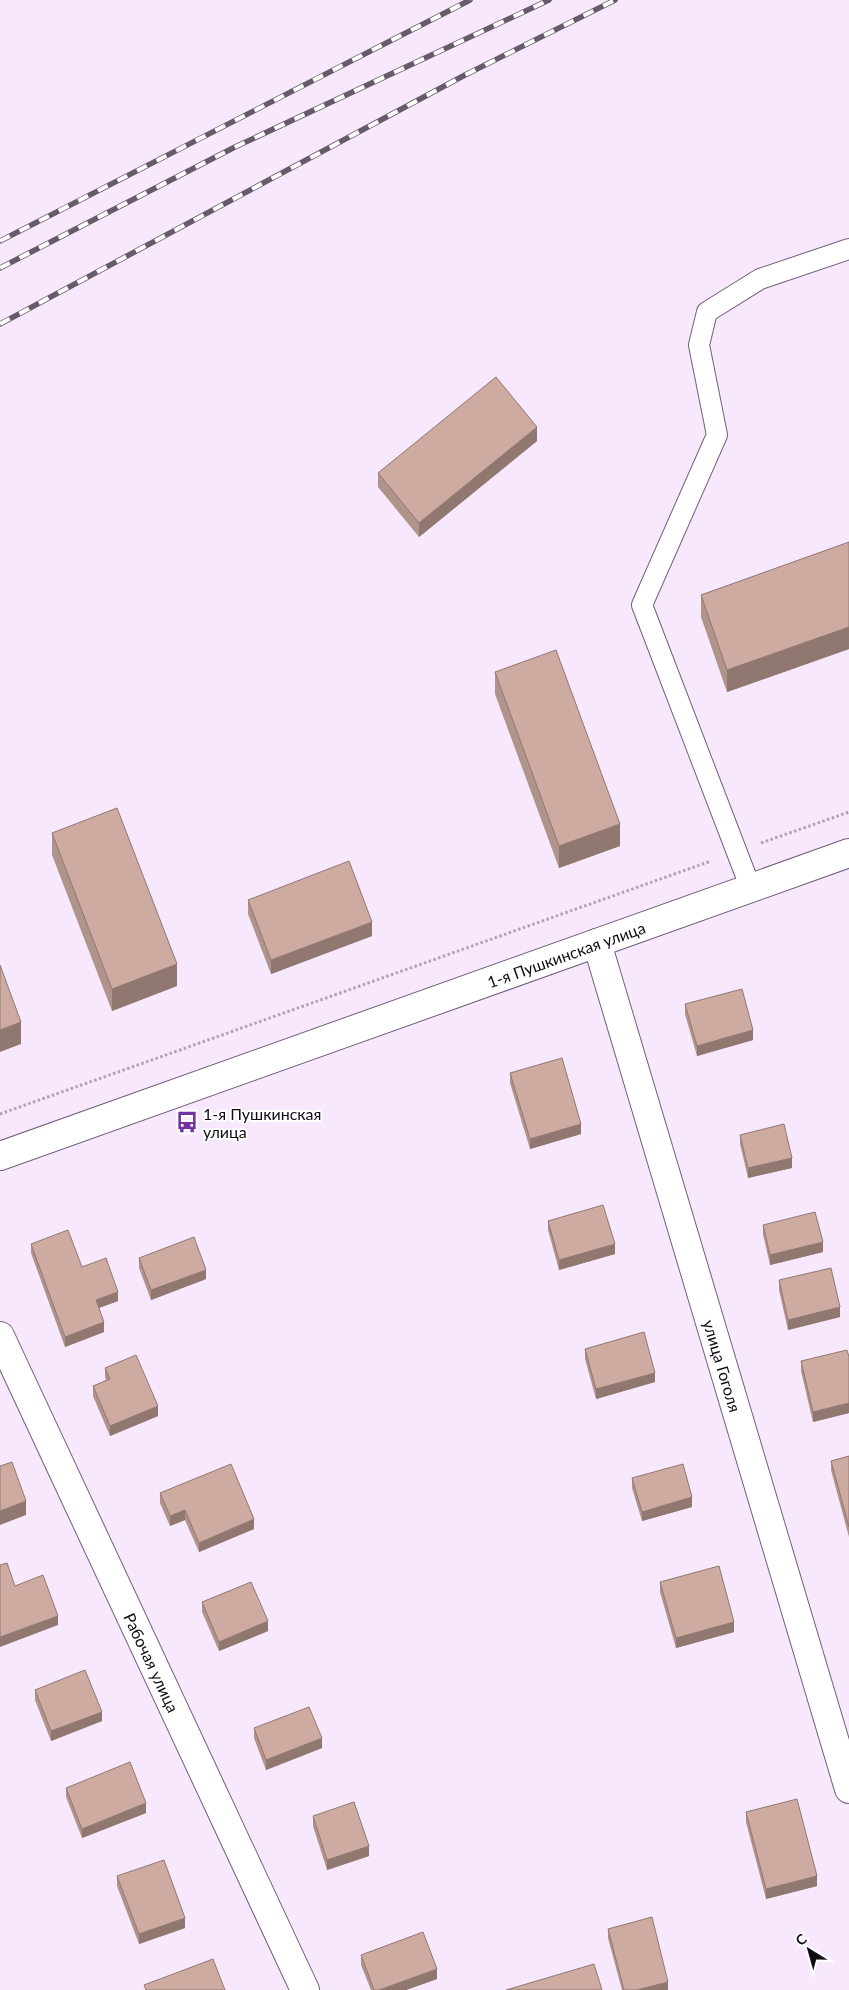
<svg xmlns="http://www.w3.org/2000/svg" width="849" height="1990" viewBox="0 0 849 1990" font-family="Lato,sans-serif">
<rect width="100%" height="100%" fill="#f8e8fe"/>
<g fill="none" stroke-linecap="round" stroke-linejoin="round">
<g stroke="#716078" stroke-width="22">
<path id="lane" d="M751 889 642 605 717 435 699 345 707 312 760 279 849 249"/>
</g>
<g stroke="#716078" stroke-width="30">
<g id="street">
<path id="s1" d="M597 943 849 1789"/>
<path id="s2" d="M0 1336 305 1990"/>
</g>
</g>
<g stroke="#716078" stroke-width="30">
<g id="secondary">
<path id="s3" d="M0 1156 849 853"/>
</g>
</g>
<g stroke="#afa2b4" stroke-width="3" stroke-dasharray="2.5 2.5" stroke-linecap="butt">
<path d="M761 843 849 812"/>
<path d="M0 1114 711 861"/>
</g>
<use href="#lane" stroke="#fff" stroke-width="20"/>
<use href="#street" stroke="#fff" stroke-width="28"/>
<use href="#secondary" stroke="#fff" stroke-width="28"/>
<g stroke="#665b69" stroke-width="5.5">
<g id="rail">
<path d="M0 241 470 0"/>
<path d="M0 268 235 147 549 0"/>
<path d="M0 324 465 75 615 0"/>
</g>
</g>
<use href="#rail" stroke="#fff" stroke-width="4" stroke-dasharray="11" stroke-linecap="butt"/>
</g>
<g fill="#b0938a">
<path d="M537 441 419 537 378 487V473Z"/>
<path d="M849 542V649L727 692 701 617V595Z"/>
<path d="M495 672 620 846 559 868 495 694Z"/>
<path d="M52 833 177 986 112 1011 52 855Z"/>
<path d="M248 900 372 936 271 974 248 914Z"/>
<path d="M685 1004 753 1040 697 1056 685 1014Z"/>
<path d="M510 1073 581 1134 530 1149 510 1083Z"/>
<path d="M740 1135 792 1168 748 1178 740 1144Z"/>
<path d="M548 1221 615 1254 559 1270 548 1230Z"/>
<path d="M763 1225 823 1252 770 1265 763 1234Z"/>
<path d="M31 1244 82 1267 118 1301 99 1308 104 1332 65 1347 31 1253Z"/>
<path d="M139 1258 206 1279 151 1300 139 1268Z"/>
<path d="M779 1280 840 1317 788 1330 779 1290Z"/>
<path d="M585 1349 655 1382 596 1399 585 1359Z"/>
<path d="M849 1357V1413L813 1422 801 1371V1361Z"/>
<path d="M105 1368 158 1416 110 1436 93 1396V1386L106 1380 105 1377Z"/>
<path d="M849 1456V1537L831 1470V1461Z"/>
<path d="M632 1478 692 1507 642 1521 632 1488Z"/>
<path d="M160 1493 254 1529 199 1552 185 1520 170 1526 160 1503Z"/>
<path d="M660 1582 734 1632 676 1648 660 1592Z"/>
<path d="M202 1602 268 1631 219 1651 202 1612Z"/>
<path d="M35 1690 102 1721 51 1741 35 1700Z"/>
<path d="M254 1728 322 1748 266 1770 254 1738Z"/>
<path d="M66 1788 146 1813 82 1838 66 1797Z"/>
<path d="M746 1812 817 1886 766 1899 746 1822Z"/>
<path d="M313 1816 369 1856 327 1870 313 1826Z"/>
<path d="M117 1876 185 1928 139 1944 117 1886Z"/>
<path d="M608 1929 668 1990H622L608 1938Z"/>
<path d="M361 1955 437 1979 406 1990H371L361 1965Z"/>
</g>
<g fill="#907870">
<path d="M537 427V441L419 537V523Z"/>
<path d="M849 627V649L727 692V670Z"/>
<path d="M620 824V846L559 868V846Z"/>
<path d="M372 922V936L271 974V960Z"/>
<path d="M177 964V986L112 1011V989Z"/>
<path d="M21 1022V1044L0 1052V1030Z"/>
<path d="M753 1030V1040L697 1056V1046Z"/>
<path d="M581 1124V1134L530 1149V1139Z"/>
<path d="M792 1158V1168L748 1178V1168Z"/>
<path d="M823 1242V1252L770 1265V1255Z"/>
<path d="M615 1244V1254L559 1270V1260Z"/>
<path d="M206 1270V1279L151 1300V1290Z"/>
<path d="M118 1292V1301L96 1309V1300Z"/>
<path d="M840 1307V1317L788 1330V1320Z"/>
<path d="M104 1322V1332L65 1347V1337Z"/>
<path d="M655 1373V1382L596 1399V1389Z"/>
<path d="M849 1403V1413L813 1422V1412Z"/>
<path d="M158 1406V1416L110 1436V1426Z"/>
<path d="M692 1497V1507L642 1521V1512Z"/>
<path d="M26 1501V1515L0 1525V1511Z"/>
<path d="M185 1510V1520L170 1526V1516Z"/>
<path d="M254 1519V1529L199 1552V1543Z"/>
<path d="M58 1616V1625L0 1647V1637Z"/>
<path d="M268 1621V1631L219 1651V1642Z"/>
<path d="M734 1622V1632L676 1648V1638Z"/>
<path d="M102 1712V1721L51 1741V1731Z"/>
<path d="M322 1738V1748L266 1770V1760Z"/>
<path d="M146 1803V1813L82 1838V1829Z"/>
<path d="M369 1846V1856L327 1870V1860Z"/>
<path d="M817 1876V1886L766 1899V1889Z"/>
<path d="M185 1918V1928L139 1944V1934Z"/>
<path d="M437 1969V1979L406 1990H379Z"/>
<path d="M668 1982V1990H637Z"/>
</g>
<g fill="#cdaba0" stroke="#907870">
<path d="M496 377 537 427 419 523 378 473Z"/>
<path d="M849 542V627L727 670 701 595Z"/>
<path d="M556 650 620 824 559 846 495 672Z"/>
<path d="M117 808 177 964 112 989 52 833Z"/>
<path d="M349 861 372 922 271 960 248 900Z"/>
<path d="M0 965 21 1022 0 1030Z"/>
<path d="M742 989 753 1030 697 1046 685 1004Z"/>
<path d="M562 1058 581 1124 530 1139 510 1073Z"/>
<path d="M784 1124 792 1158 748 1168 740 1135Z"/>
<path d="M603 1205 615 1244 559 1260 548 1221Z"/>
<path d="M815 1212 823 1242 770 1255 763 1225Z"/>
<path d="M68 1230 82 1267 106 1258 118 1292 96 1300 104 1322 65 1337 31 1244Z"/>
<path d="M194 1237 206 1270 151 1290 139 1258Z"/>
<path d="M831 1268 840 1307 788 1320 779 1280Z"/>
<path d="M644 1332 655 1373 596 1389 585 1349Z"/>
<path d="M847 1350 849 1357V1403L813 1412 801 1361Z"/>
<path d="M136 1355 158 1406 110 1426 93 1386 110 1379 105 1368Z"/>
<path d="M849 1456V1527L831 1461Z"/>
<path d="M12 1462 26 1501 0 1511V1466Z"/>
<path d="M231 1464 254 1519 199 1543 185 1510 170 1516 160 1493Z"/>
<path d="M683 1464 692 1497 642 1512 632 1478Z"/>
<path d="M7 1563 15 1586 43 1575 58 1616 0 1637V1565Z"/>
<path d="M719 1566 734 1622 676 1638 660 1582Z"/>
<path d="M251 1582 268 1621 219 1642 202 1602Z"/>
<path d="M85 1670 102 1712 51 1731 35 1690Z"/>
<path d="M309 1707 322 1738 266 1760 254 1728Z"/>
<path d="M130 1762 146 1803 82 1829 66 1788Z"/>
<path d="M797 1799 817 1876 766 1889 746 1812Z"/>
<path d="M354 1802 369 1846 327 1860 313 1816Z"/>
<path d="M164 1860 185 1918 139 1934 117 1876Z"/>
<path d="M652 1917 668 1982 637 1990H624L608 1929Z"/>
<path d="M423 1932 437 1969 379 1990H374L361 1955Z"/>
<path d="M213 1959 225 1990H146L144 1985Z"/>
<path d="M594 1964 602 1990H506Z"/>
</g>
<defs>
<g id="bus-bare" transform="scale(1.725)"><path d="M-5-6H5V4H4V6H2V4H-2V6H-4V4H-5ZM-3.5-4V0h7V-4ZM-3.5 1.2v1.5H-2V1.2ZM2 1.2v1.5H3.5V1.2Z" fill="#7232a6" stroke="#fff" stroke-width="2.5" paint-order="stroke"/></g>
</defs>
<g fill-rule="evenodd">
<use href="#bus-bare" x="187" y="1122"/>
</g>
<g text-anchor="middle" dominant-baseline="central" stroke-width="4" stroke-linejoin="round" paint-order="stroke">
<g font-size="16" fill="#120b14" stroke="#fff">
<text stroke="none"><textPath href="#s3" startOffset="601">1-я Пушкинская улица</textPath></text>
<text stroke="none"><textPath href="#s1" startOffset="441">улица Гоголя</textPath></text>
<text stroke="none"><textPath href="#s2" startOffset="360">Рабочая улица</textPath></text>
</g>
<g font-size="16" fill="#120b14" stroke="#fff" text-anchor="start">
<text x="203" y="1113">1-я Пушкинская<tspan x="203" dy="18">улица</tspan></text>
</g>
</g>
<g transform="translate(809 1950) rotate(323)" stroke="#ffffff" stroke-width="4" paint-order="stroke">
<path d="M0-4L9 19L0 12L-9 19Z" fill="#120b14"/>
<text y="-8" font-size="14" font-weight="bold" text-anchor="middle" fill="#120b14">С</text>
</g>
</svg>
